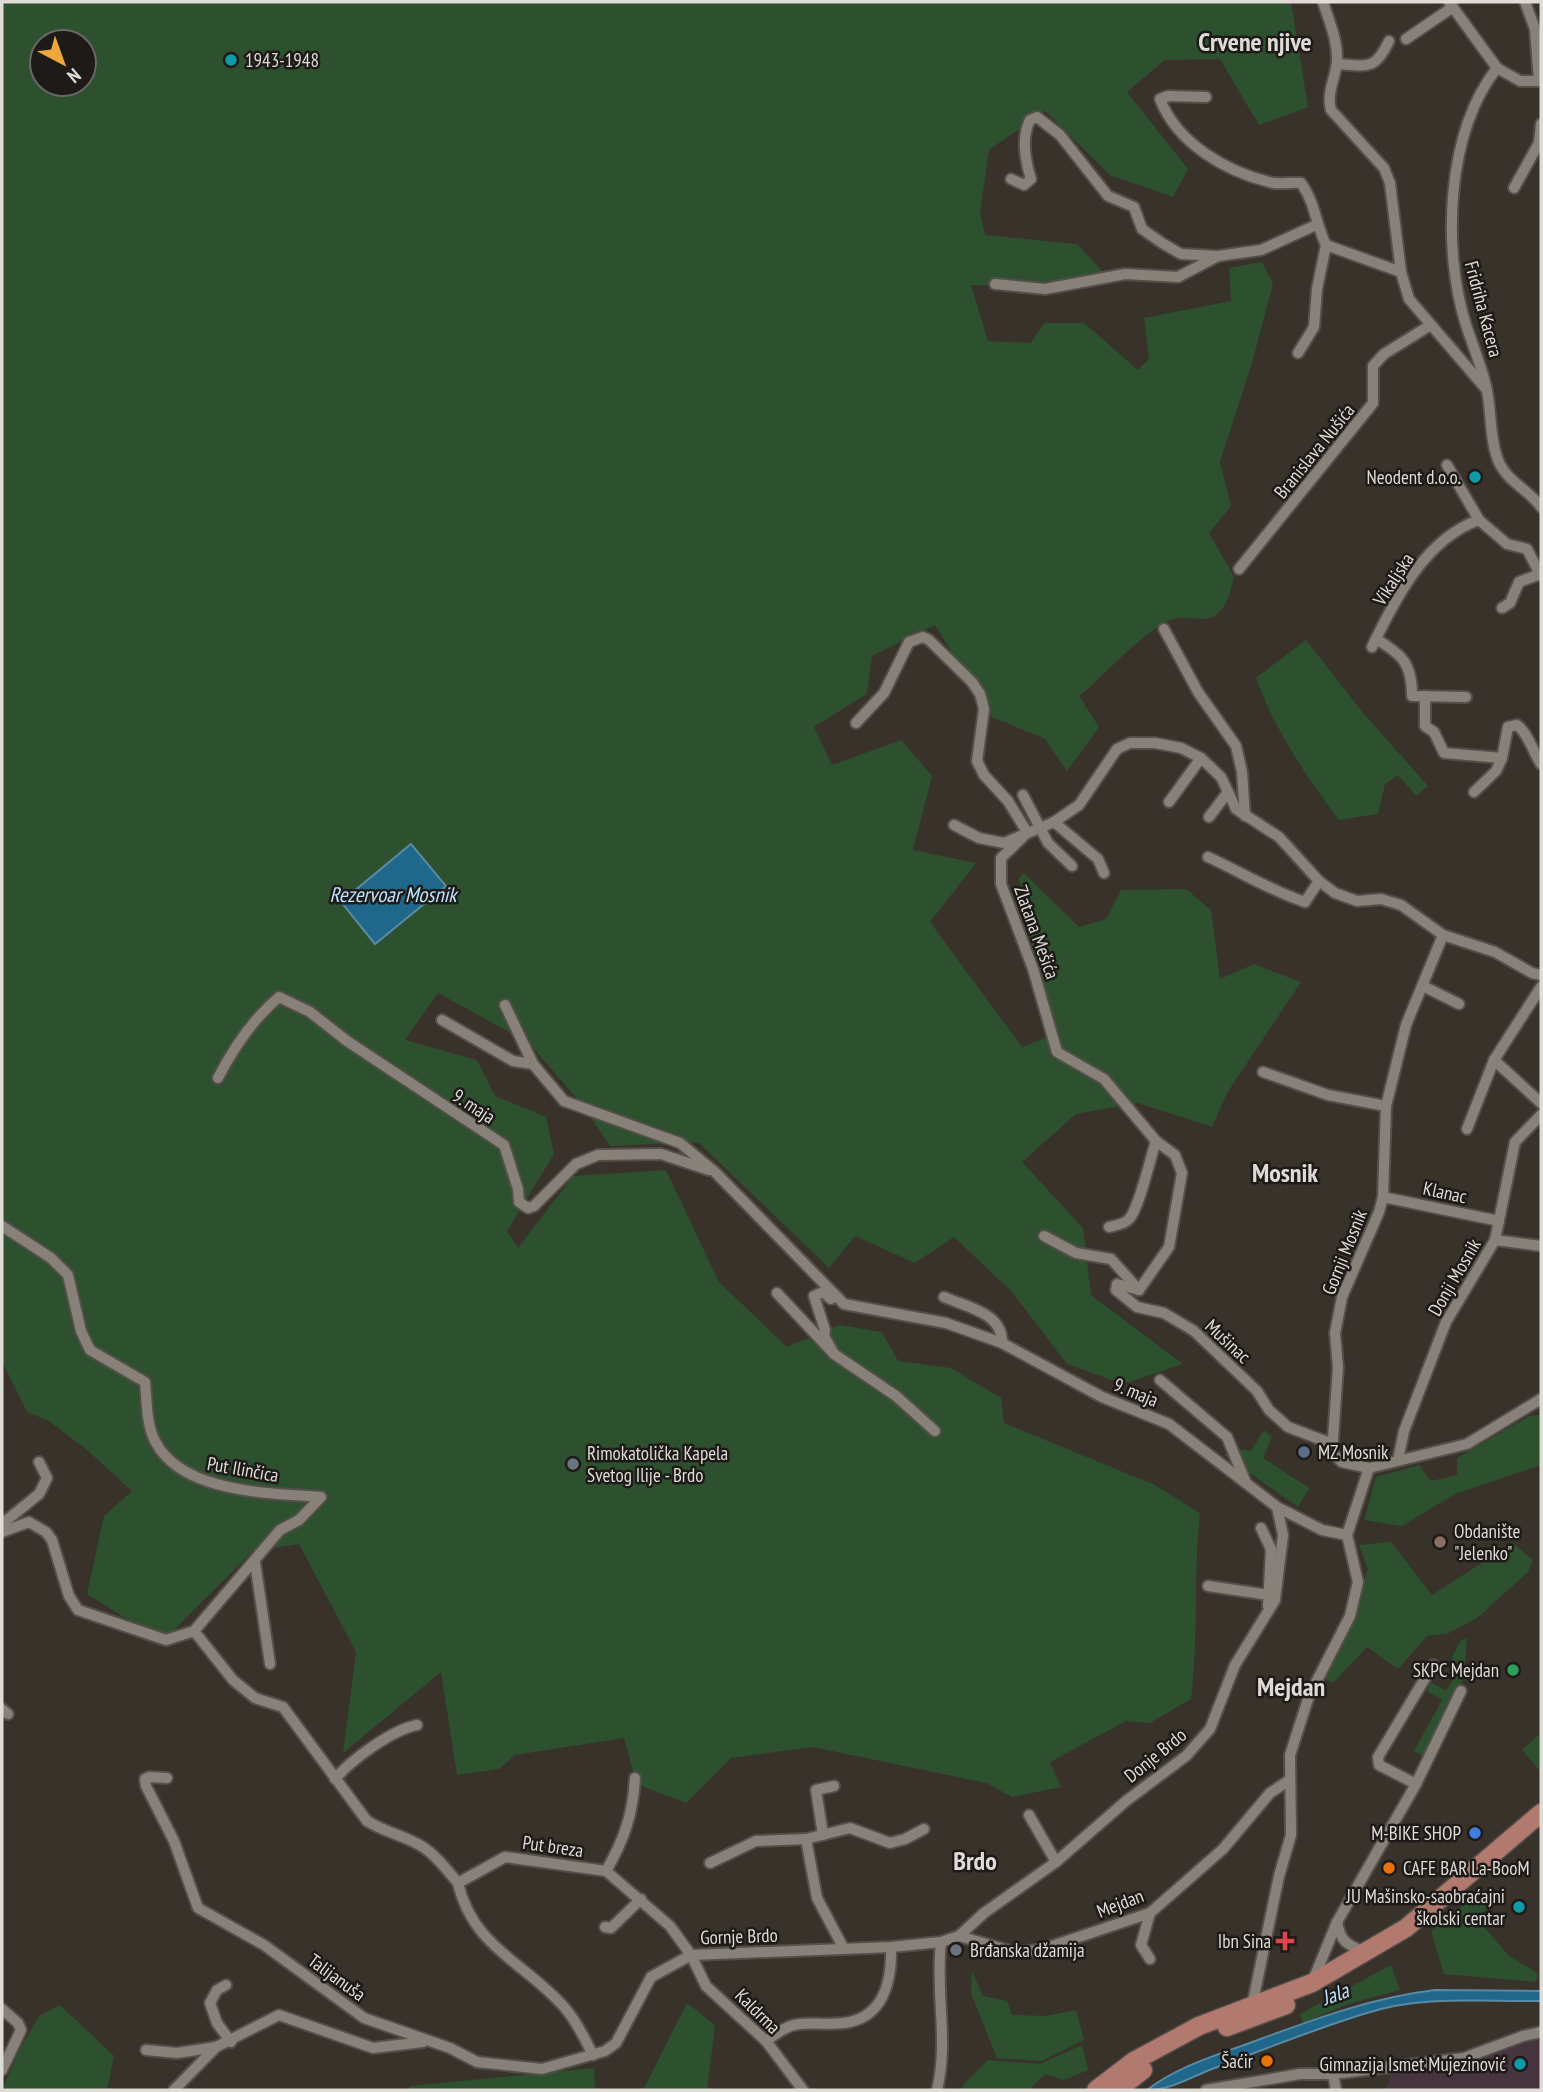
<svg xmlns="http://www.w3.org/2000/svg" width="1543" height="2092" viewBox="0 0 1543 2092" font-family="'PT Sans Narrow',sans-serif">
<rect width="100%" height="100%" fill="#38322b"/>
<path fill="#46353f" d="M1523 2040H1541V2090L1386 2089 1392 2071Z"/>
<g fill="#2d512e" fill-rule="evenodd">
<path d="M2 2H1291L1308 107 1259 125 1220 59 1165 60 1127 92 1188 169 1173 197 1110 175 1045 111 989 150 980 213 985 235 1077 244 1105 274 1039 288 971 285 988 341 1031 343 1044 323H1084L1138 370 1149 359 1144 318 1231 301 1229 268 1262 262 1273 284 1252 363 1220 462 1231 506 1209 533 1234 577C1230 593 1227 611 1210 618 1200 621 1187 616 1177 618 1147 625 1105 676 1079 696L1099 727 1067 771 1045 739 992 717 935 625 872 656 867 694 814 727 832 765 901 740 932 776 913 850 976 863 930 922 1022 1047 1050 1036 1019 878 1024 873 1079 927 1106 919 1121 890 1186 889 1211 910 1220 979 1254 964 1301 982 1227 1093 1212 1127 1138 1103 1076 1114 1022 1162 1083 1228 1091 1295 1183 1364 1123 1384 1067 1364 1012 1292 954 1237 915 1263 855 1236 829 1268 698 1142 610 1146 584 1107 529 1043 438 993 405 1040 477 1060 495 1096 546 1117 554 1154 507 1231 518 1248 573 1176 666 1170 719 1282 787 1347 839 1325 882 1332 898 1361 951 1368 1001 1398 1004 1423 1155 1485 1200 1513C1193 1575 1199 1637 1191 1699L1150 1723 1126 1721 1050 1762 1061 1787 1012 1797 986 1783 813 1747 731 1758 686 1803 644 1787 635 1778 624 1738 515 1755 499 1769 457 1775 441 1672 343 1753 356 1652 299 1544 253 1551 169 1635 125 1618 87 1594 104 1516 132 1491 87 1450 49 1421 27 1412 2 1361ZM42 42H84V84H42Z"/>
<path d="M1306 640 1363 713 1428 786 1416 796 1398 775 1385 784 1378 814 1339 820C1305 775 1275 730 1256 678Z"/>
<path d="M1541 1415V1465L1455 1494 1402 1526 1364 1520 1376 1477 1419 1465 1431 1481 1457 1475V1458L1529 1416Z"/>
<path d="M1264 1430 1272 1437 1263 1458 1309 1488 1298 1507 1224 1455 1233 1449 1251 1451Z"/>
<path d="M1391 1542 1432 1595 1513 1543 1533 1560 1528 1572 1477 1618 1449 1633 1427 1636 1398 1669 1367 1647 1333 1683 1324 1678 1368 1569 1359 1545Z"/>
<path d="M1467 1638 1464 1676 1460 1690 1423 1756 1414 1751 1442 1700 1427 1691 1431 1682 1446 1691 1461 1665 1451 1659 1461 1640Z"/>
<path d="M1541 1733V1771H1540L1522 1750Z"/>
<path d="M1476 1895 1488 1907 1477 1919 1509 1956 1538 1973 1536 1982 1444 1974 1431 1931Z"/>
<path d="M1391 1965 1400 1990 1348 2004 1303 2023 1300 2014Z"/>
<path d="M972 1971 983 1996 1007 2001 1012 2015 1046 2016 1076 2010 1084 2040 1042 2061 997 2058 971 1993Z"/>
<path d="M687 2003 715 2025 707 2090H643Z"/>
<path d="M60 2005 114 2056 107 2090H2L20 2049 39 2016Z"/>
<path d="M1082 2045 1088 2070 1064 2080 1045 2074 1029 2090H962L963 2085 988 2060 1040 2064Z"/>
<path d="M594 2068 595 2090H408L410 2086Z"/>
</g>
<g fill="#1f678b" stroke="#598aa2" stroke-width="2">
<path d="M411 844 446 886 375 944 341 902Z"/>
<path d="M1435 1990 1541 1991V2001C1483 2002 1423 1995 1367 2013 1314 2029 1263 2050 1212 2069 1189 2078 1171 2090 1147 2090 1175 2068 1211 2057 1244 2045 1307 2022 1368 1998 1435 1990Z"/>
</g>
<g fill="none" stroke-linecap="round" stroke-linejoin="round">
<g stroke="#554f4a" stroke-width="14">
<g id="minor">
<path d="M1323 2C1329 21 1338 41 1337 61 1336 78 1326 92 1331 110L1384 168 1390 183 1401 272 1409 299 1486 389"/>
<path d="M1449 2 1497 68C1446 133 1442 249 1466 325 1473 346 1481 365 1486 386 1492 410 1489 437 1498 460 1506 481 1529 490 1541 507"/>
<path d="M1525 2 1535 29 1539 81"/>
<path d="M1406 39 1453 7"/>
<path d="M1337 64C1367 66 1375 71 1389 41"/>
<path d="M1497 68 1520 81H1541"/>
<path d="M1206 97 1168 96 1160 99C1177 143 1225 171 1269 182 1279 185 1290 182 1301 183 1315 202 1316 225 1326 245L1401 272"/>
<path d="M1011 179 1024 185 1031 179C1025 160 1021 138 1030 120L1037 117 1060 135 1108 196 1134 207 1142 229 1162 243 1181 254 1218 256"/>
<path d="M1514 188 1539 143 1541 124"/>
<path d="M995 284 1045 289 1125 274 1178 277 1218 256 1261 250 1316 225"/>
<path d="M1298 353 1314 327 1317 289 1326 245"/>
<path d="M1447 465 1479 520"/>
<path d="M1239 569 1373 403V366L1384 354 1429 326"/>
<path d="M1502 608 1510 603 1519 582 1540 574"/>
<path d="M1164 629 1198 692 1236 746 1242 772 1245 816"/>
<path d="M1376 639C1403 655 1412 664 1412 696L1466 697"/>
<path d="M1372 647C1395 599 1426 538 1479 520L1507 544 1527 549 1541 576"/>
<path d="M1425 696V726L1434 732 1444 753 1502 758 1496 771 1474 792"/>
<path d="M856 723 884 693 909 642 923 637 929 640 972 682 980 694 984 709 977 761 984 775 1008 801 1027 832"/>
<path d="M1502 758 1508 727 1517 725C1528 733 1533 752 1541 764"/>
<path d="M1023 795 1048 843 1072 866"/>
<path d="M1169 802 1201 758"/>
<path d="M1209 817 1228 792"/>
<path d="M1054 822 1098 859 1104 873"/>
<path d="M954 825 979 838 1004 843 1054 822 1079 805 1117 749 1130 743H1155L1181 748 1201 758 1221 777 1236 809 1279 837 1319 881 1335 893 1357 901 1381 899 1401 905 1443 935 1495 952 1532 973 1541 975"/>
<path d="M1023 837 1001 858V884L1033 969 1057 1052 1104 1079 1156 1141 1175 1155 1182 1173 1169 1247 1139 1290"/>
<path d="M1208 857C1241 872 1271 891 1305 902L1319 881"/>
<path d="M1423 986 1459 1004"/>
<path d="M505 1005 533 1064 564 1101 680 1143 715 1172 844 1304 946 1323 1002 1343 1102 1397 1169 1424 1277 1507 1322 1530 1347 1535"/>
<path d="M442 1020 513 1061 533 1064"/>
<path d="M1494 1060 1541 1103"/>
<path d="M1263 1072 1328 1095 1386 1106"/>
<path d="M218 1078C233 1049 254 1018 279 997L310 1012 347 1041 504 1145 518 1189 519 1202 528 1208 534 1206 576 1164 598 1155 661 1154 709 1170"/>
<path d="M1467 1129 1494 1060 1541 987"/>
<path d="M1383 1197 1499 1221"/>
<path d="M2 1226 51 1258 68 1275 81 1331 90 1350 145 1382C147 1400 146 1424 155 1441 181 1493 269 1493 321 1497L299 1520 280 1530 194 1631 166 1640 78 1610 69 1596 52 1540 46 1532 29 1522 2 1532"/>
<path d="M1109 1227C1116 1225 1125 1224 1129 1219 1139 1209 1150 1159 1156 1141"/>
<path d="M1044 1236 1076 1253 1111 1259 1139 1290"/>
<path d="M1495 1240 1541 1246"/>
<path d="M1139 1290 1117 1284 1116 1290 1137 1307 1164 1313 1194 1331 1257 1391 1269 1410 1288 1427 1330 1443"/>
<path d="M777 1293 834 1354 824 1336 825 1330 814 1296 823 1292 831 1299"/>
<path d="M944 1297C967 1307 1003 1313 1002 1343"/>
<path d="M834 1354 896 1396 935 1431"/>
<path d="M1160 1380 1227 1437 1246 1483"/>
<path d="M1398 1460 1404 1431 1446 1322 1495 1240 1515 1142 1541 1115"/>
<path d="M1369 1468 1342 1462 1332 1453 1338 1367 1335 1333 1342 1297 1379 1212 1383 1197 1386 1106 1406 1025 1443 935"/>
<path d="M2 1524 39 1494 47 1478 39 1462"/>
<path d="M1261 1528 1271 1549 1268 1606"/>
<path d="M255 1562 270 1664"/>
<path d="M1208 1586 1269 1595"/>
<path d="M194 1631 233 1680 255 1698 283 1707 367 1821C384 1832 406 1836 423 1847 437 1856 447 1870 458 1883L505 1857 606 1871 670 1926 691 1955 706 1986 766 2041 803 2090"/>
<path d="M2 1709 8 1714"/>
<path d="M167 1778 149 1777 145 1779 146 1786 174 1841 198 1908 264 1945 364 2018 450 2048 477 2062 542 2069 605 2051 616 2043 651 1977 691 1955 891 1947 941 1942 959 1936 984 1913 1056 1862 1126 1801 1186 1756 1210 1729 1235 1665 1275 1600 1283 1535 1277 1507"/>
<path d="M335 1779C352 1759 392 1730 417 1725"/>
<path d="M1416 1784 1379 1765 1378 1757 1433 1665"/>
<path d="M1029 1815 1056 1862"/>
<path d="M823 1835 816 1790 834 1786"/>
<path d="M806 1839 817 1898 844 1949"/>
<path d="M710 1863 756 1841 806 1839 850 1828 890 1843 905 1839 924 1829"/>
<path d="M606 1871C624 1840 633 1814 635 1778"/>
<path d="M458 1883C473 1948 525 1962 565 2008 577 2022 585 2039 593 2055"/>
<path d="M1150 1913 1141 1945 1150 1959"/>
<path d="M1337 1922C1340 1941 1347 1945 1365 1952"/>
<path d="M605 1927 611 1928 641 1899"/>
<path d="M959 1936 1014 1952 1040 1950 1150 1913 1223 1849 1270 1793 1288 1781"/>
<path d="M1312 1983 1337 1922 1416 1784 1461 1691"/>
<path d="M226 1985 217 1990 210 2003 217 2023 231 2042"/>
<path d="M1252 2006 1279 1876 1291 1835 1290 1755 1309 1696 1350 1616 1358 1582 1347 1535 1369 1468 1467 1444 1541 1399"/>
<path d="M2 2009 18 2023 21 2030 2 2070"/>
<path d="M766 2041C774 2035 785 2027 794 2025 811 2022 828 2025 844 2023 884 2018 892 1980 891 1947"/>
<path d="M146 2050 177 2053 216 2047"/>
<path d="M1333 2074 1336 2090"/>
<path d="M174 2090 216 2047 279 2015 373 2048 423 2042"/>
<path d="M937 2090C949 2040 935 1992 941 1942"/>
<path d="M1206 2090 1300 2074H1333L1464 2058 1523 2036 1541 2032"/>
</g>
</g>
<g stroke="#554f4a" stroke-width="21">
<g id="primary">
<path d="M1227 2027 1286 2005"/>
<path d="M1096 2090 1134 2061 1199 2026 1312 1983 1406 1928 1541 1813"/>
<path d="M1117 2090 1143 2070"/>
</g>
</g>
<use href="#minor" stroke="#888179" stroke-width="10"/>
<use href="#primary" stroke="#b2796e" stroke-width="18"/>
</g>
<g fill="#0f9aa8" stroke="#1d1a17" stroke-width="2.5">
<circle cx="231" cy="60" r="7"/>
<circle cx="1475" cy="477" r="7"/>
<circle cx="1519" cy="1907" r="7"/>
<circle cx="1520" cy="2064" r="7"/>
</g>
<circle fill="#5c6f8a" stroke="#1d1a17" stroke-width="2.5" cx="1304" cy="1452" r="7"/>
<g fill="#6b7280" stroke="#1d1a17" stroke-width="2.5">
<circle cx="573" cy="1464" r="7"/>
<circle cx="956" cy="1950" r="7"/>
</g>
<circle fill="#8d6e63" stroke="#1d1a17" stroke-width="2.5" cx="1440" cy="1542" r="7"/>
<circle fill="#2e9e5b" stroke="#1d1a17" stroke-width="2.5" cx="1513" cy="1670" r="7"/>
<circle fill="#3f7fe0" stroke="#1d1a17" stroke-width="2.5" cx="1475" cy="1833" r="7"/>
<g fill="#e8710a" stroke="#1d1a17" stroke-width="2.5">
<circle cx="1389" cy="1868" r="7"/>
<circle cx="1267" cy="2061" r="7"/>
</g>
<path fill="#e0444e" stroke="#1d1a17" stroke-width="2.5" d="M1281.5 1930.5h7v7h7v7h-7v7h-7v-7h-7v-7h7z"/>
<g text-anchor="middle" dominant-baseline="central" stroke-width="5" stroke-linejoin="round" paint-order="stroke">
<g font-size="19" fill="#dfdbd7" stroke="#1d1a17" text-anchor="end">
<text x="245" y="60" text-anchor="start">1943-1948</text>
<text x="1461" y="477">Neodent d.o.o.</text>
<text x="1318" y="1452" text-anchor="start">MZ Mosnik</text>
<text x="587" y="1453" text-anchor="start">Rimokatolička Kapela<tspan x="587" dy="22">Svetog Ilije - Brdo</tspan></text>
<text x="1454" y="1531" text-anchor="start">Obdanište<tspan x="1454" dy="22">"Jelenko"</tspan></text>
<text x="1499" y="1670">SKPC Mejdan</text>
<text x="1461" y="1833">M-BIKE SHOP</text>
<text x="1403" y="1868" text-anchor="start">CAFE BAR La-BooM</text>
<text x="1505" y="1896">JU Mašinsko-saobraćajni<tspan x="1505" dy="22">školski centar</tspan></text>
<text x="1271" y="1941">Ibn Sina</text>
<text x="970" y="1950" text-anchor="start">Brđanska džamija</text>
<text x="1253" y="2061">Šaćir</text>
<text x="1506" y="2064">Gimnazija Ismet Mujezinović</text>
</g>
<g font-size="19" fill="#dfdbd7" stroke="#1d1a17">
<text transform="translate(1484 309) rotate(75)">Fridriha Kacera</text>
<text transform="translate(1314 451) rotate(-51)">Branislava Nušića</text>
<text transform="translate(1393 579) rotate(-57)">Vikaljska</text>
<text transform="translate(1037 932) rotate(70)">Zlatana Mešića</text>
<text transform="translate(474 1106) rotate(33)">9. maja</text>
<text transform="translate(1445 1192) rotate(12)">Klanac</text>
<text transform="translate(1344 1252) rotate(-68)">Gornji Mosnik</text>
<text transform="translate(1454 1277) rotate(-60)">Donji Mosnik</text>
<text transform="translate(1228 1341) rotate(43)">Mušinac</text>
<text transform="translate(1136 1392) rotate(22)">9. maja</text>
<text transform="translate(243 1469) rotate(10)">Put Ilinčica</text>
<text transform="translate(1155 1755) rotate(-39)">Donje Brdo</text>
<text transform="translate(553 1846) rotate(8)">Put breza</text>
<text transform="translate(1120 1903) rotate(-21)">Mejdan</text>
<text transform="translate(739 1936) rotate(-2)">Gornje Brdo</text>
<text transform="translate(337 1977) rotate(36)">Talijanuša</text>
<text transform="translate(758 2011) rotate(45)">Kaldrma</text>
</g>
<g font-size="21" font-style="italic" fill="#bae4ff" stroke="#1d1a17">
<text x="393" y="894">Rezervoar Mosnik</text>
<text transform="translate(1335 1994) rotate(-20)">Jala</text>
</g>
<g font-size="26" font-weight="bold" fill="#dfdbd7" stroke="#1d1a17">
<text x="1255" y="41">Crvene njive</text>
<text x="1285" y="1172">Mosnik</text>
<text x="1291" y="1686">Mejdan</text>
<text x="975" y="1860">Brdo</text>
</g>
</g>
<rect width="1543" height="2092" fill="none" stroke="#dfdbd7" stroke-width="7"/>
<g transform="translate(63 63) rotate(139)"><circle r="33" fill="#1d1a17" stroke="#6b6764" stroke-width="2"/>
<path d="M0-5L12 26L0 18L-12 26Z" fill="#eea73d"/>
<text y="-10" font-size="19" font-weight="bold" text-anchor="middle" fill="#dfdbd7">N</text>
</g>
</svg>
